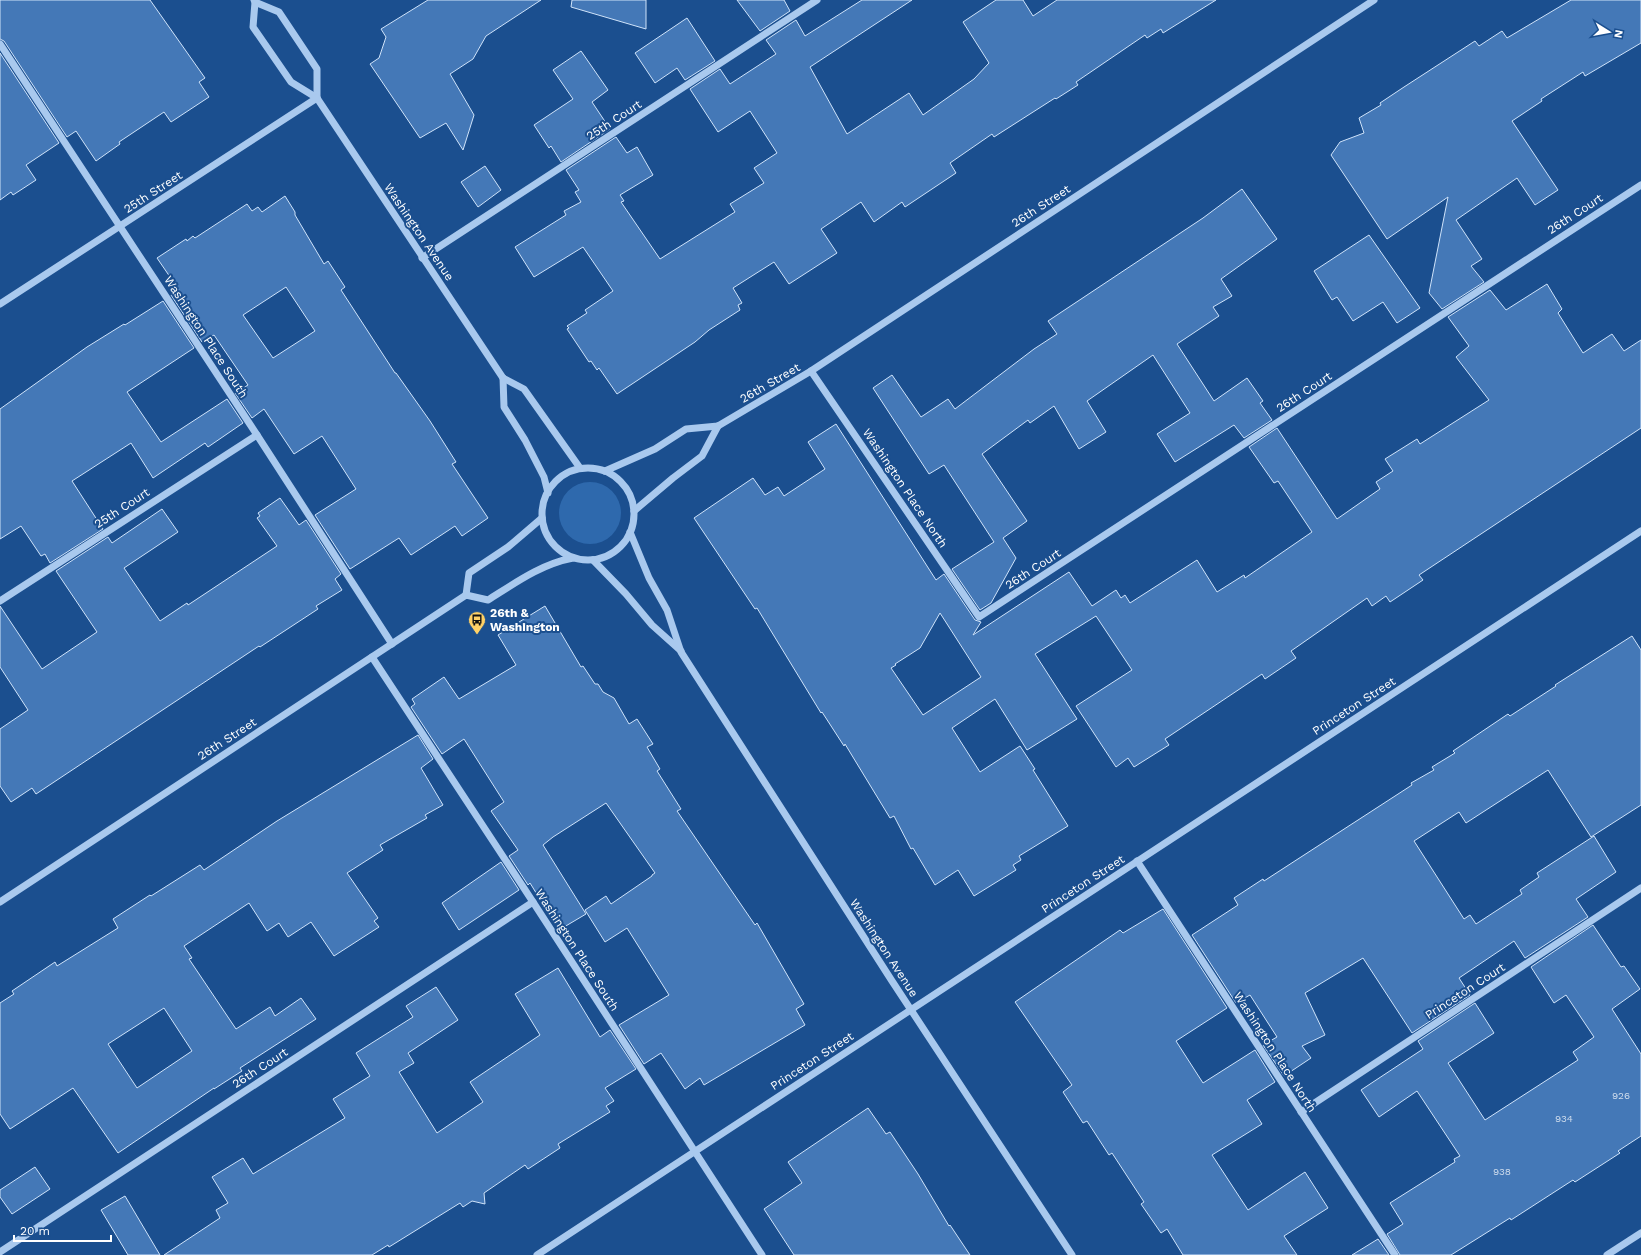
<svg xmlns="http://www.w3.org/2000/svg" width="1641" height="1255" viewBox="0 0 1641 1255" font-family="'Work Sans',sans-serif">
<rect width="100%" height="100%" fill="#1b4f8f"/>
<circle fill="#2e69ad" cx="590" cy="513" r="31"/>
<g fill="#4478b7" stroke="#cfe3fa" fill-rule="evenodd">
<path d="M0 0H150L205 78 199 82 209 97 171 122 164 112 119 142 120 144 96 161 76 131 67 137 4 41 0 39Z"/>
<path d="M428 0H541L486 36 473 59 450 74 474 115 463 150 446 123 420 138 370 64 379 58 386 37 381 29Z"/>
<path d="M572 0H646V29L571 7Z"/>
<path d="M737 0H784L790 11 760 31Z"/>
<path d="M862 0H912L810 67 847 134 909 93 923 115 974 79 989 63 963 22 996 0H1023L1033 16 1057 0H1216L1163 33 1161 29 1147 38 1145 35 1076 82 1078 85 1056 99 1055 98 994 137 992 134 950 163 956 173 905 207 902 202 874 222 861 202 821 229 837 253 789 284 774 262 733 288 742 303 738 305 740 310 709 330 695 342 617 394 599 368 597 370 591 361 589 362 567 329 569 328 567 326 587 313 585 310 613 291 583 247 534 277 515 247 566 215 564 211 581 202 575 192 579 190 566 170 616 137 627 153 637 147 653 175 620 195 624 201 621 202 660 259 735 212 730 204 764 183 754 168 777 153 750 111 718 132 690 89 720 69 730 84 776 54 766 40 796 20 805 36Z"/>
<path d="M1571 0H1641V43L1585 76 1583 72 1541 99 1542 101 1512 121 1558 190 1535 205 1517 178 1456 220 1482 259 1471 266 1484 282 1442 309 1429 293 1448 197 1387 239 1331 155 1340 142 1364 133 1359 118 1381 105 1380 103 1404 87 1475 41 1479 46 1502 31 1507 38Z"/>
<path d="M687 18 715 61 685 80 677 68 655 83 635 53Z"/>
<path d="M581 51 608 90 592 102 610 129 561 162 551 146 549 148 534 125 573 99 553 70Z"/>
<path d="M0 53 59 143 26 165 36 180 13 195 11 192 0 200Z"/>
<path d="M485 166 501 190 478 207 461 182Z"/>
<path d="M1242 189 1277 239 1221 279 1232 296 1213 307 1219 316 1177 344 1214 401 1247 378 1263 401 1260 403 1272 420 1244 438 1234 425 1175 462 1157 434 1190 413 1153 355 1087 401 1106 432 1079 449 1054 406 1030 423 1028 420 982 454 1027 521 1003 538 1016 558 991 603 980 610 952 569 994 542 944 465 929 474 873 388 892 375 921 417 948 399 955 409 1034 349 1057 334 1048 321 1203 218Z"/>
<path d="M285 196 295 212V215L324 264 328 261 345 287 341 290 395 373H396L430 421 456 462 452 464 488 518 462 536 455 526 411 555 399 538 350 569 315 515 356 489 322 436 294 454 264 409 252 418 235 393 248 385 214 335 202 342 171 295 179 290 157 258 186 239 187 241 193 236 195 238 247 204 252 211 258 207 262 212ZM286 287 315 331 273 358 243 315Z"/>
<path d="M1369 235 1420 308 1397 323 1383 302 1353 321 1337 297 1332 300 1314 271Z"/>
<path d="M1547 284 1562 309 1558 313 1583 353 1612 334 1624 351 1641 340V428L1419 575 1423 580 1390 602 1386 596 1372 606 1367 598 1291 651 1296 658 1265 679 1262 674 1165 739 1169 745 1134 767 1128 758 1116 767 1076 706 1132 670 1096 616 1035 654 1077 719 1027 750 995 699 952 728 980 772 1020 746 1035 769 1033 770 1068 826 1019 856 1021 860 1013 865 1016 870 974 896 958 870 935 885 913 848 911 849 894 816 890 818 845 744 844 746 822 712 821 713 757 608 755 609 694 518 753 478 765 495 778 487 784 496 825 469 808 442 836 424 936 580 944 574 975 620 981 622 973 635 1069 572 1092 606 1116 590 1121 598 1125 595 1130 603 1197 560 1217 592 1244 575 1245 578 1312 532 1278 481 1274 483 1249 447 1277 428 1337 519 1380 489 1376 482 1393 471 1385 459 1417 439 1420 444 1489 400 1456 357 1469 346 1448 317 1490 290 1506 310ZM940 613 981 677 923 715 891 668 896 665 895 664 920 648Z"/>
<path d="M163 301 194 348 127 392 161 442 227 399 243 423 208 447 205 443 153 478 131 443 72 481 103 529 50 563 45 554 41 556 21 526 0 539V409L87 347 124 324 125 325Z"/>
<path d="M280 498 299 525 306 520 341 574 335 579 342 590 316 606 318 609 260 647 259 646 36 794 32 788 11 802 0 786V729L28 710 0 667V606L42 669 97 632 56 571 108 537 112 543 162 509 178 532 124 568 160 621 187 603 188 605 277 546 257 518 260 516 258 513Z"/>
<path d="M545 606 581 667 583 666 595 684H598L603 692 614 698 629 724 637 719 653 744 647 747 660 769 657 771 681 809 677 811 755 925 757 923 804 1004 796 1009 805 1025 704 1085 700 1078 685 1089 661 1053 644 1064 619 1025 669 995 627 928 605 942 585 910 606 896 611 904 652 876V875L655 873 606 803 553 837 543 845 586 914 559 930 530 883 528 885 509 856 518 850 491 811 504 802 464 739 442 754 411 707 415 704 412 699 444 677 459 699 516 665 498 635Z"/>
<path d="M1632 636 1641 650V805L1591 837 1548 770 1466 823 1459 812 1414 841 1464 919 1470 915 1476 924 1522 894 1520 890 1539 877 1537 873 1594 836 1616 872 1576 899 1588 917 1525 958 1514 941 1459 978 1470 995 1412 1033 1363 958 1305 993 1325 1035 1302 1046 1311 1058 1284 1076 1263 1045 1277 1037 1250 995 1236 1003 1192 935 1238 905 1234 898 1263 879 1264 881 1412 785 1411 783 1434 770 1432 767 1455 753 1453 751 1508 714 1510 716 1556 686 1555 685Z"/>
<path d="M418 735 433 759 421 768 443 805 425 815 427 818 380 845 383 850 347 873 378 918 374 921 379 927 334 956 311 922 288 937 279 923 267 931 249 903 184 946 192 958 189 959 236 1029 270 1007 275 1016 301 998 316 1019 240 1068 242 1071 214 1089V1088L118 1153 73 1088 10 1129 0 1114V1003L14 994 12 991 55 962 57 966 118 928 113 919 150 895 151 896 200 865 204 870 277 821ZM164 1008 192 1051 137 1088 108 1044Z"/>
<path d="M501 862 519 890 459 930 442 903Z"/>
<path d="M1163 909 1227 1008 1176 1041 1203 1083 1255 1050 1275 1082 1247 1100 1262 1124 1212 1155 1248 1210 1305 1172 1328 1208 1284 1236 1297 1255H1183L1167 1229 1161 1233 1141 1204 1144 1202 1112 1153 1109 1155 1087 1121 1083 1123 1063 1092 1072 1085 1015 1002 1120 930 1123 933Z"/>
<path d="M1593 925 1621 967 1624 966 1640 989 1612 1009 1641 1054V1136L1618 1151 1620 1153 1575 1182 1573 1180 1511 1220 1510 1218 1451 1255H1400L1387 1234 1403 1224 1390 1203 1455 1162 1454 1159 1460 1156 1417 1091 1379 1117 1361 1090 1423 1049 1418 1041 1475 1003 1494 1033 1448 1063 1485 1120 1578 1060 1573 1052 1594 1037 1566 995 1554 1003 1531 967Z"/>
<path d="M558 968 600 1037 610 1030 636 1069 605 1088 614 1101 606 1106 610 1112 558 1144 560 1148 528 1169 525 1165 484 1193 485 1204 472 1201 463 1207 460 1203 389 1247 388 1245 372 1255H164L220 1218 216 1210 228 1203 212 1177 243 1158 253 1174 345 1118 333 1099 370 1076 356 1053 413 1017 406 1006 436 987 458 1020 408 1053 414 1063 399 1072 437 1133 483 1102 470 1082 540 1035 515 994Z"/>
<path d="M868 1108 886 1134 890 1132 918 1174 949 1226 950 1225 970 1255H794L764 1209 802 1183 788 1162Z"/>
<path d="M35 1167 50 1189 12 1214 0 1197V1190Z"/>
<path d="M125 1196 160 1255H128L101 1210Z"/>
<path d="M1378 1239 1389 1255H1352Z"/>
</g>
<g fill="none" stroke-linecap="round" stroke-linejoin="round">
<g stroke="#a9c9ee" stroke-width="7">
<path d="M254 0 255 2 279 12 317 69V98"/>
<path d="M255 2 253 27 291 82 317 98 503 378 524 389 580 468"/>
<path d="M0 44 257 435 392 644"/>
<path d="M422 258 817 0"/>
<path d="M0 304 317 98"/>
<path d="M811 371 979 617 1641 185"/>
<path d="M503 378 504 407 525 440 544 477 548 493"/>
<circle cx="588" cy="514" r="46"/>
<path d="M605 471 655 449 686 429 718 426 811 371 1374 0"/>
<path d="M634 511 673 478 702 456 718 426"/>
<path d="M630 532 649 578 667 610 681 652 892 981 1072 1255"/>
<path d="M593 560 626 594 652 625 681 651"/>
<path d="M466 595 469 573 508 547 542 518"/>
<path d="M0 601 257 435"/>
<path d="M372 657 533 902 762 1255"/>
<path d="M1137 861 1395 1255"/>
<path d="M0 902 466 595 488 600C515 583 541 564 573 558"/>
<path d="M1301 1112 1641 888"/>
<path d="M0 1252 533 902"/>
<path d="M537 1255 1641 531"/>
<path d="M1607 1255 1641 1233"/>
</g>
</g>
<defs>
<g id="bus-pin" transform="scale(0.9)"><path d="M0 17L-7.5 6A9.5 9.5 0 1 1 7.5 6Z" fill="#ffd166" stroke="#1b4f8f"/><path d="M-5-6H5V4H4V6H2V4H-2V6H-4V4H-5ZM-3.5-4V0h7V-4ZM-3.5 1.2v1.5H-2V1.2ZM2 1.2v1.5H3.5V1.2Z" fill="#111"/></g>
</defs>
<g fill-rule="evenodd">
<use href="#bus-pin" x="477" y="620"/>
</g>
<g text-anchor="middle" dominant-baseline="central" stroke-width="4" stroke-linejoin="round" paint-order="stroke">
<g font-size="10" fill="#d0dded">
<text x="1621" y="1095">926</text>
<text x="1564" y="1118">934</text>
<text x="1502" y="1171">938</text>
</g>
<g font-size="12" fill="#fff" stroke="#1b4f8f">
<text transform="translate(614 120) rotate(-33)">25th Court</text>
<text transform="translate(153 192) rotate(-33)">25th Street</text>
<text transform="translate(1041 206) rotate(-33)">26th Street</text>
<text transform="translate(1575 214) rotate(-33)">26th Court</text>
<text transform="translate(419 232) rotate(56)">Washington Avenue</text>
<text transform="translate(206 337) rotate(57)">Washington Place South</text>
<text transform="translate(770 383) rotate(-30)">26th Street</text>
<text transform="translate(1304 392) rotate(-33)">26th Court</text>
<text transform="translate(905 488) rotate(56)">Washington Place North</text>
<text transform="translate(122 508) rotate(-33)">25th Court</text>
<text transform="translate(1033 569) rotate(-33)">26th Court</text>
<text transform="translate(1354 706) rotate(-33)">Princeton Street</text>
<text transform="translate(227 739) rotate(-33)">26th Street</text>
<text transform="translate(1083 884) rotate(-33)">Princeton Street</text>
<text transform="translate(884 948) rotate(57)">Washington Avenue</text>
<text transform="translate(577 950) rotate(57)">Washington Place South</text>
<text transform="translate(1465 991) rotate(-33)">Princeton Court</text>
<text transform="translate(1275 1052) rotate(57)">Washington Place North</text>
<text transform="translate(812 1061) rotate(-33)">Princeton Street</text>
<text transform="translate(260 1068) rotate(-33)">26th Court</text>
</g>
<g font-size="12" font-weight="bold" fill="#fff" stroke="#1b4f8f" text-anchor="start">
<text x="490" y="613">26th &amp;<tspan x="490" dy="14">Washington</tspan></text>
</g>
</g>
<g transform="translate(1609 32) rotate(101)" stroke="#1b4f8f" stroke-width="3" paint-order="stroke">
<path d="M0-3L7 15L0 10L-7 15Z" fill="#ffffff"/>
<text y="-6" font-size="11" font-weight="bold" text-anchor="middle" fill="#ffffff">N</text>
</g>
<path d="M14 1235v6h97v-6" fill="none" stroke="#ffffff" stroke-width="2"/>
<text x="20" y="1235" font-size="12" fill="#ffffff" stroke="#1b4f8f" stroke-width="3" paint-order="stroke">20 m</text>
</svg>
